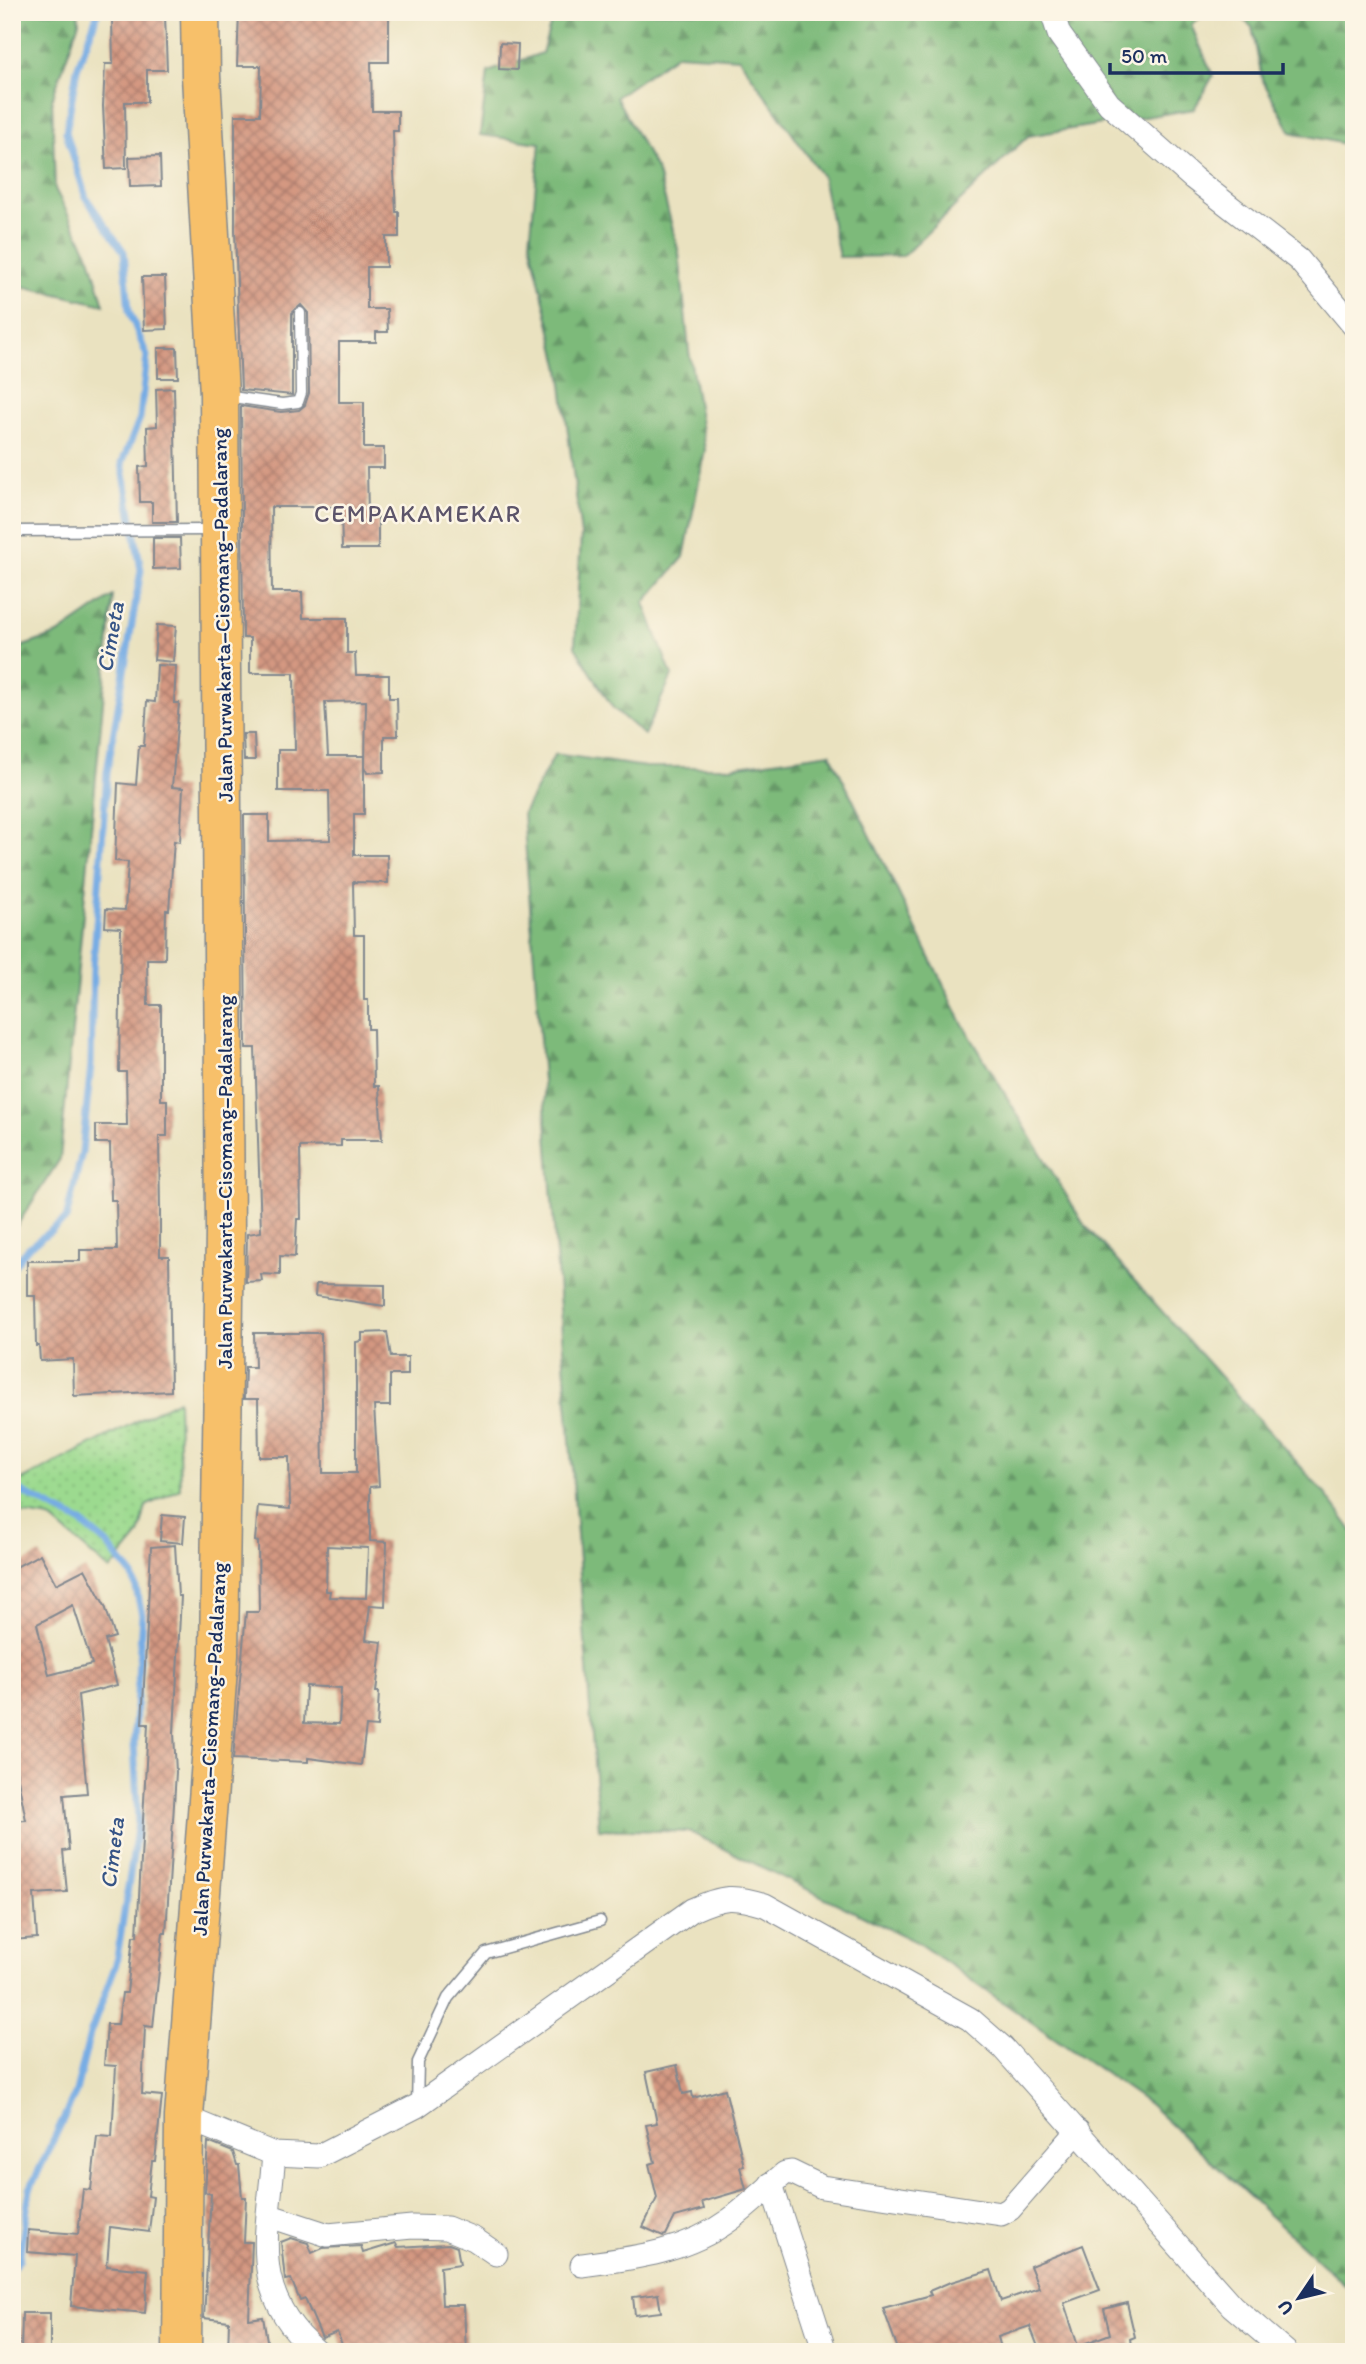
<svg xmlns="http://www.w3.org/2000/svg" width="1366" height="2364" viewBox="0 0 1366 2364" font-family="Itim,sans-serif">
<defs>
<pattern id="grass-dots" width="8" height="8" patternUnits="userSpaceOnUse" patternTransform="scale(1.75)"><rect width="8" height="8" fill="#9cda8f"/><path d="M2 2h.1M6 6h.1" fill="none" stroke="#86bb7e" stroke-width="1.8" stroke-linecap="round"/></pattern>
<pattern id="forest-firs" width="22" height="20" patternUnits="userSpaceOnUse" patternTransform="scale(1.75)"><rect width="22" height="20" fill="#7dba7a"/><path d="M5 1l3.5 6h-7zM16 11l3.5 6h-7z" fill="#669867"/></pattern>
<pattern id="building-cross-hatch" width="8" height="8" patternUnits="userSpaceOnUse" patternTransform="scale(1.75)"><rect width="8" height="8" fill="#d49881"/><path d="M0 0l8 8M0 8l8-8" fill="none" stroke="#ab7c6d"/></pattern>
</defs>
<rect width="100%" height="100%" fill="#fcf5e5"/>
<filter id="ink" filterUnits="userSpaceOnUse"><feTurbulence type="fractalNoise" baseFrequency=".0143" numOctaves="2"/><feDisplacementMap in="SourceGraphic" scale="14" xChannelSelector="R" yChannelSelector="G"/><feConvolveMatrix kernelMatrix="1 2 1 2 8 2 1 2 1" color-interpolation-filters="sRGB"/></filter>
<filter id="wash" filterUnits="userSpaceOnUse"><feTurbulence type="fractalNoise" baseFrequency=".00686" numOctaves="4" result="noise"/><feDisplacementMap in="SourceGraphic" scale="28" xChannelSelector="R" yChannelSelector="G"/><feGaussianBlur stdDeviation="1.57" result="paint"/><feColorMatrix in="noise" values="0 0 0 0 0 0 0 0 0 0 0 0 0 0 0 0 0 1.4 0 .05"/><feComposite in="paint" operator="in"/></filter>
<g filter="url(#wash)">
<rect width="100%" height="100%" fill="#eae2c0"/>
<path fill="url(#grass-dots)" stroke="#5c8476" stroke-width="2" d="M178 1400 180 1489 146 1506 139 1535 110 1570 50 1518 12 1512V1485Z"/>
<g fill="url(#forest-firs)" stroke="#4c746c" stroke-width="2">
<path d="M12 12H78L79 22 52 99 55 189 90 257 104 305 26 287 12 288Z"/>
<path d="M554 12H1208L1191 25 1213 76 1194 109 1028 136 903 256 839 257 822 176 739 58 677 54 616 97 658 173 679 253 689 351 705 450 684 557 644 603 672 676 644 735 613 708 575 647 581 535 560 369 530 242 540 143 480 135 488 72 542 53Z"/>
<path d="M1234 12H1354V142L1344 144 1291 132 1262 79 1252 27Z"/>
<path d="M113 596 60 1159 12 1233V650L58 634Z"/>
<path d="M830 753 961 1021 1083 1223 1326 1495 1354 1533V2293L1149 2104 918 1943 690 1832 599 1829 523 813 555 754 646 767H731Z"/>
</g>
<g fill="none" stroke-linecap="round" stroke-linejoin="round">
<g stroke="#76ace4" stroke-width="7">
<path d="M12 1268 28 1248 66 1219 82 1152 91 1065 93 968 107 772 141 570 122 463 140 418 147 356 129 311 124 252 86 198 66 132 77 69 98 12"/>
<path d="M12 1487 79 1521 106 1543 133 1576 142 1614 134 1743 138 1823 116 1964 90 2034 76 2092 30 2189 19 2260 12 2268"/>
</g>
</g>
<g id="blocks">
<g fill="url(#building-cross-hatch)" fill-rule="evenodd">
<path d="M239 12 389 15V62H371L372 111H398V131H393L394 171 396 212H399V237H386V267H367V309H387L388 332H376V342H339V402H364V448H384V468H367L368 514H378V549H342L341 507H271L272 592H302L303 618H347V653H355L356 675H389V698H397L398 736H384V772L367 773 365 767 366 701 325 702 328 756H364V814H354V855H387L388 883 353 882 354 935H364V1000H368V1029H373L374 1086H379L382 1140H341V1146L300 1147 301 1219H297L295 1257 280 1256V1275L261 1274 262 1281 246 1282 247 1234 261 1232 255 1048H246L244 815H269V841L330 840 329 791H278V750H295L294 673H250V638H243L241 406 281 412 299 410 305 405 309 393 308 313 301 305 292 313V395L241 390 235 231V115H260L261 66H237Z"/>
<path d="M165 16 167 70H147V102H125L126 168 106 169 103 106 105 64H113L112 17Z"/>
<path d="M500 43 518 44 517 70 499 69Z"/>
<path d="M160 156 161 186 130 187 129 157Z"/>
<path d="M142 277H165L167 329 144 330Z"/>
<path d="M158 348H177L178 378H158Z"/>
<path d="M174 388 177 522H152V502H140L139 467 148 466 147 427 157 426 156 389Z"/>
<path d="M153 538H180L181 568 153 569Z"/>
<path d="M157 625 176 626 173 662 154 660Z"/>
<path d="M157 665 176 666 174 703H179L172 787 183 788 180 842 174 841 169 910H166L165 959H147L148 1005H161V1100H167V1136H159L160 1211V1256H169L171 1391 74 1396 73 1359 40 1361 39 1346H36L35 1296H27V1261H80V1250H117L116 1200H111L110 1143H96V1125H127L126 1072H119L121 928 105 927 106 909 125 910 128 862 115 861 118 783 136 785 139 746H144L147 701 155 702Z"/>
<path d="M243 734H254L255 760H244Z"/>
<path d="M316 1284 385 1285V1306L315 1296Z"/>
<path d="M387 1332 391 1357H408V1375H390V1406H374L379 1486 370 1487V1541L387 1542 385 1606 370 1605 366 1640 382 1642 376 1692H379L377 1727 366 1726 361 1765 308 1758V1762L233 1759 246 1612H259L258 1542 255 1541 258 1506 290 1509 289 1457H259L258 1399H244L245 1367H255L254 1333H321L323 1473H356V1342L362 1341V1333ZM327 1546 368 1548 366 1598 329 1597 330 1591H326ZM306 1686 341 1688 339 1724 304 1723Z"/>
<path d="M162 1515 185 1517 183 1543 160 1541Z"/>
<path d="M175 1545 178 1596H181L174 1733 176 1772 166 1933H163L153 2027 145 2026 142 2094 162 2096 155 2161H152L148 2196 153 2197 149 2232 110 2227 107 2266 148 2270 145 2313 71 2306 75 2256 27 2252 28 2230 78 2234 83 2189 91 2190 97 2136 112 2137 116 2066 104 2065 107 2024H118L122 1993H127L133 1936H137L146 1763 148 1724H142L151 1547Z"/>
<path d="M40 1554 56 1584 85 1569 105 1606 115 1637 105 1640 117 1685 78 1695 87 1793 64 1795 69 1850 63 1851 67 1892 34 1894 37 1938 12 1940V1821L26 1820 16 1769 12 1770V1569ZM73 1605 92 1664 49 1675 37 1624Z"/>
<path d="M677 2065 683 2094 692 2092 693 2098 725 2089 744 2166 740 2167 746 2189 702 2202 704 2209 675 2217 666 2235 663 2236 643 2227 657 2198 649 2164 655 2162 646 2125 657 2123 646 2072Z"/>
<path d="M208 2142 233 2152 237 2165H239L242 2197H246L244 2242H252L249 2319 263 2317 269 2352H228L229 2321 204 2318 211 2194 205 2192Z"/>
<path d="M291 2238 308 2243 312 2253 323 2248 361 2246 363 2253 396 2243 398 2247 449 2244 457 2247 460 2264 440 2267 442 2305H464L466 2352H345L337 2332 322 2338 305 2299 300 2301 291 2279 285 2280 281 2242Z"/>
<path d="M1083 2245 1100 2290 1064 2303 1078 2346 1110 2334 1104 2309 1127 2303 1135 2337 1130 2339 1132 2352H1040L1030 2326 998 2337 1002 2352H899L883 2308 931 2295 929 2291 948 2283 991 2270 1001 2301 1039 2288 1030 2266Z"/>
<path d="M658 2294 661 2312 635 2315 633 2297Z"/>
<path d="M22 2313H50V2352H21Z"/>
</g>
</g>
</g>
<g filter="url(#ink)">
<use href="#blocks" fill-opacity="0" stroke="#82888f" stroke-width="2"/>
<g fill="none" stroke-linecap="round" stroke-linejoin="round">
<g stroke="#82888f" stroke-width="13">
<g id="service">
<path d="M225 396 282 404 298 402 301 393 300 313"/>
<path d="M12 531 212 530"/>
<path d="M417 2106 418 2062 448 1998 486 1953 600 1921"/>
</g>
</g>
<g stroke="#82888f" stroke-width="25">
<g id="minor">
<path d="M1052 12 1059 34 1109 104 1193 178 1299 260 1354 326"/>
<path d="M184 2117 274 2154 319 2156 417 2106 692 1910C723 1896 733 1895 765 1905L970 2019 1003 2048 1232 2306 1286 2352"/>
<path d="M274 2154C268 2234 247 2292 317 2352"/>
<path d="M771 2184 825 2352"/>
<path d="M270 2216 328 2235 412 2227 447 2228 474 2239 496 2254"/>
<path d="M582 2265C636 2258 686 2252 731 2219 750 2205 767 2188 785 2173L791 2172 822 2187 1001 2214 1010 2209 1078 2131"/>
</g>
</g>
<g stroke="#82888f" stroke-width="41">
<path id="trunk" d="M182 2352 184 2117 219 1655 225 1230 219 394 201 76 200 12"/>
</g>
<use href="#service" stroke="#fff" stroke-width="10"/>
<use href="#minor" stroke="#fff" stroke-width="23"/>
<use href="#trunk" stroke="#f7c06b" stroke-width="38"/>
</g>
</g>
<g text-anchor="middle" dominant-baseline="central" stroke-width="5" stroke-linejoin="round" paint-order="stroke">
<g font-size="21" fill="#1b2f5e" stroke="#fcf5e5">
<text transform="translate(222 615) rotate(-91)">Jalan Purwakarta–Cisomang–Padalarang</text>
<text transform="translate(224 1182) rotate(-90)">Jalan Purwakarta–Cisomang–Padalarang</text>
<text transform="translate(209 1749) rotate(-87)">Jalan Purwakarta–Cisomang–Padalarang</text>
</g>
<g font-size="23" font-style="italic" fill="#365486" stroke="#fcf5e5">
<text transform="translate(110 637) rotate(-80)">Cimeta</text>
<text transform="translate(112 1853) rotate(-83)">Cimeta</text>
</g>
<g font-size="24" letter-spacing="2" fill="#5c546a" stroke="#fcf5e5">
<text x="418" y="513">CEMPAKAMEKAR</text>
</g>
</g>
<rect width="1366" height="2364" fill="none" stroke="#fcf5e5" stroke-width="42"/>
<g transform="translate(1299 2298) rotate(235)" stroke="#fcf5e5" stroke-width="5" paint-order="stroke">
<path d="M0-5L12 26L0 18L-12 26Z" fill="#1b2f5e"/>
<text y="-10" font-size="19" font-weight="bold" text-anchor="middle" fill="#1b2f5e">U</text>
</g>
<path d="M1110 63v10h173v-10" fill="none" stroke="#1b2f5e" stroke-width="3.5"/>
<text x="1121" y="63" font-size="21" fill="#1b2f5e" stroke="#fcf5e5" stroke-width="5" paint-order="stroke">50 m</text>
</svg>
